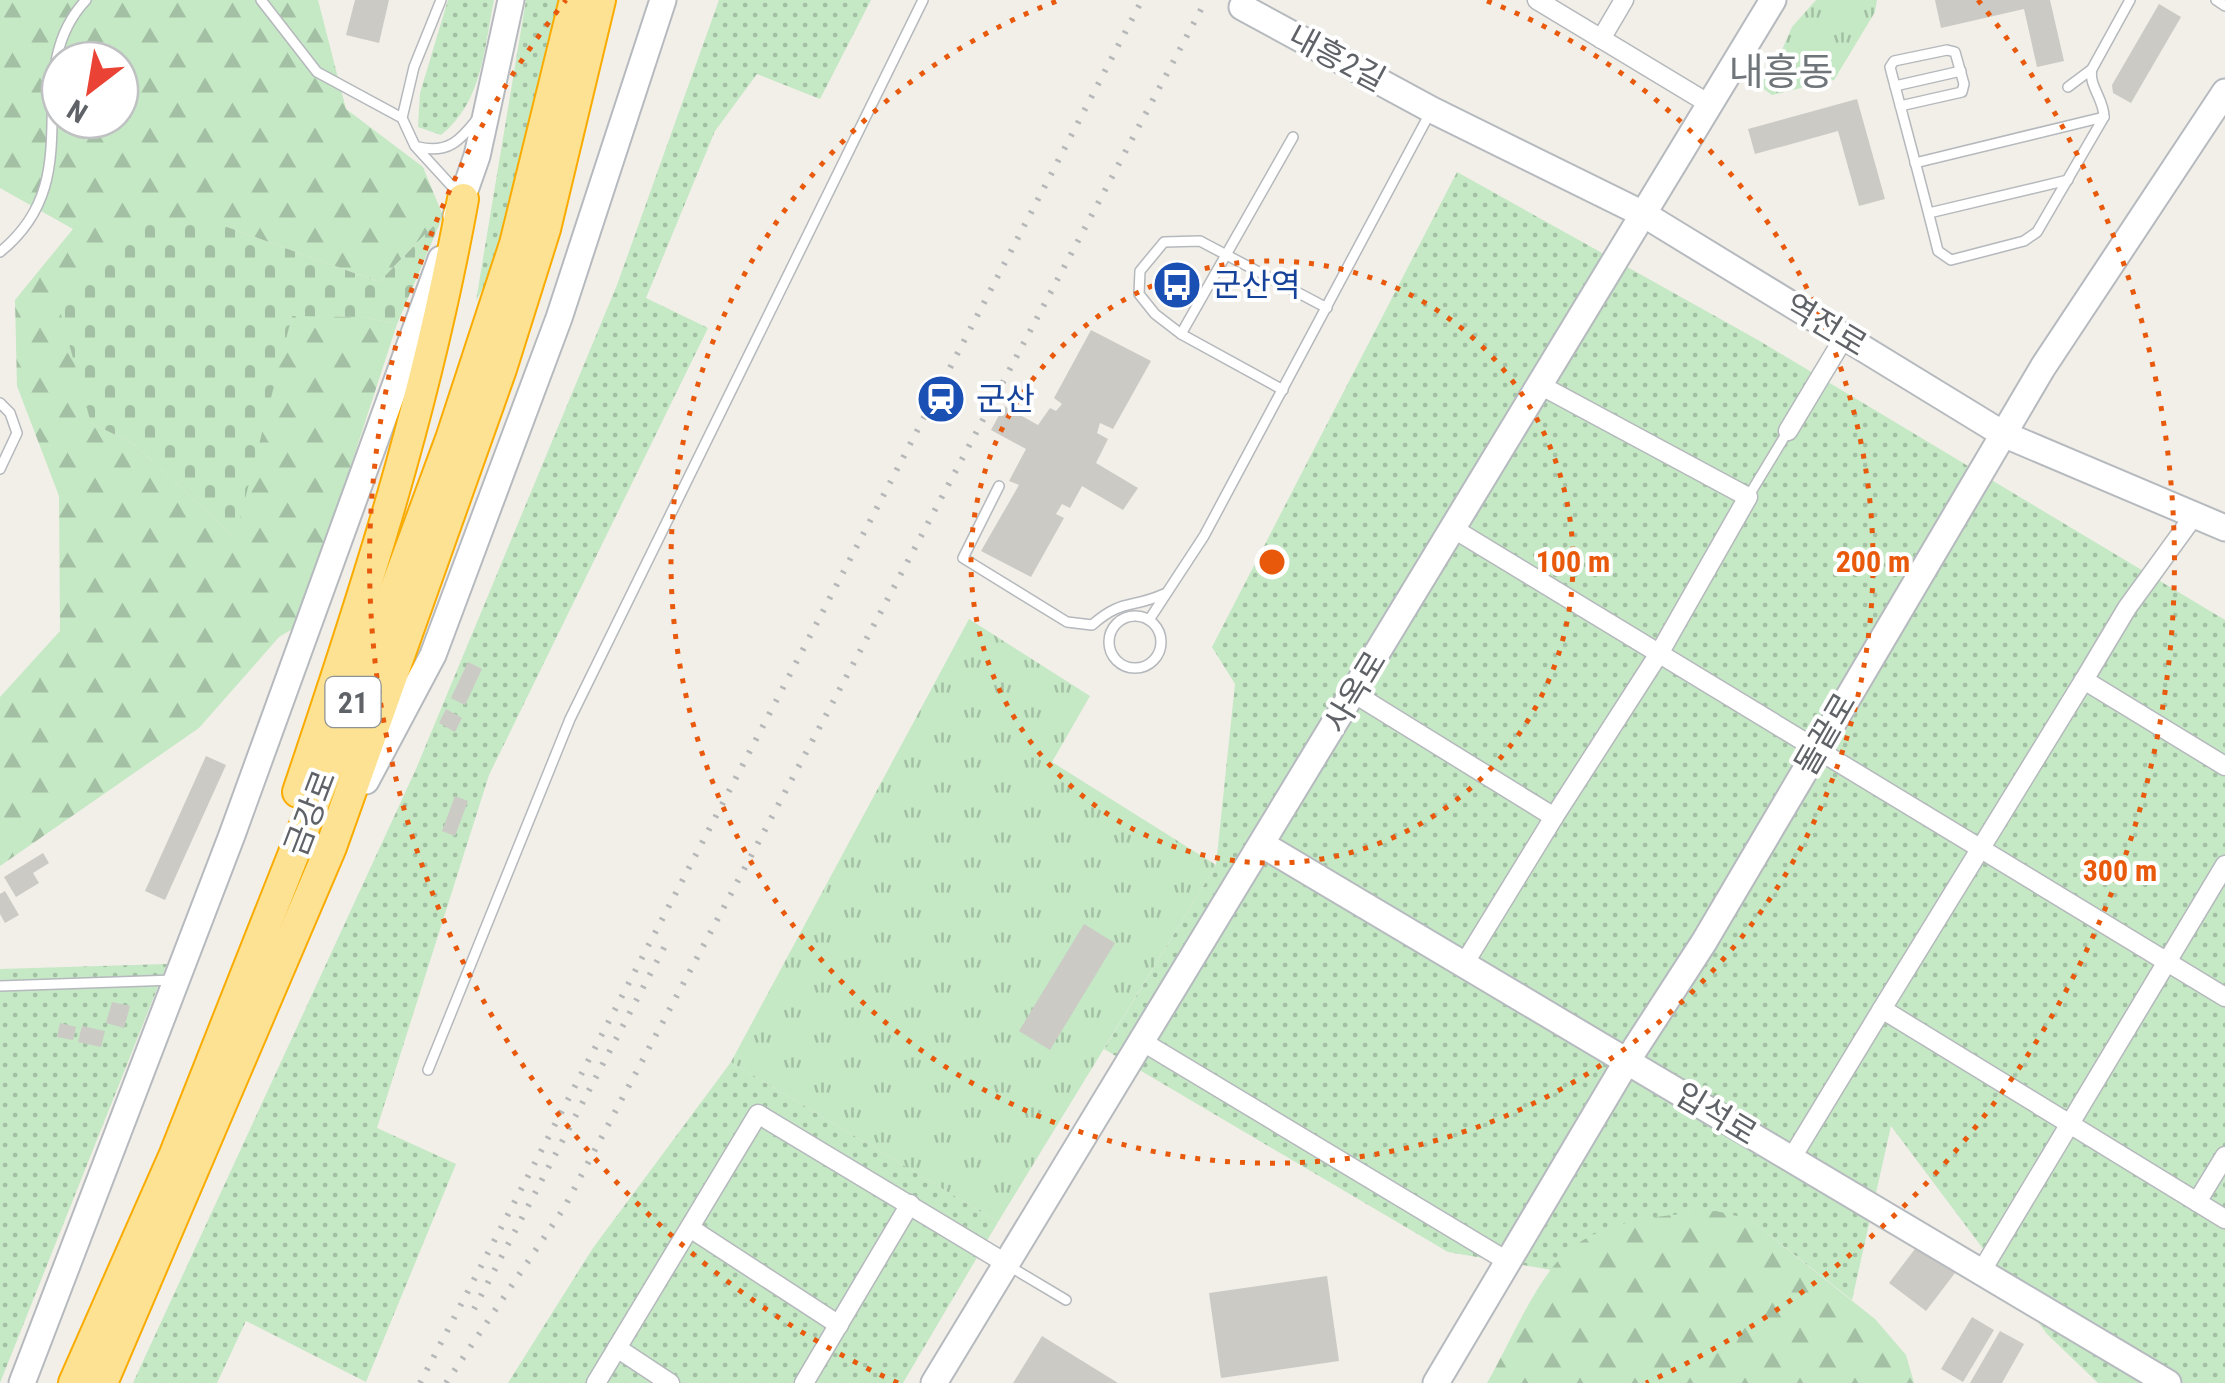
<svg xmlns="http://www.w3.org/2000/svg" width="2225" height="1383" viewBox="0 0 2225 1383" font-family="'Roboto Condensed','Noto Sans KR',sans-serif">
<defs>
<pattern id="grass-dots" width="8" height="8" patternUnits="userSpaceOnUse" patternTransform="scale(2.5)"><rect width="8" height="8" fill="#c5e8c5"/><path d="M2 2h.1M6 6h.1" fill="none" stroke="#a3c0a4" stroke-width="1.8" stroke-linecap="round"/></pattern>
<pattern id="forest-firs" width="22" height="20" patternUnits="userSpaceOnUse" patternTransform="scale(2.5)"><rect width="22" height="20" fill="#c5e8c5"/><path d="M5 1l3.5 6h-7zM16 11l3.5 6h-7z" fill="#a3c0a4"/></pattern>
<pattern id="cemetery-stones" width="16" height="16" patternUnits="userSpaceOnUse" patternTransform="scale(2.5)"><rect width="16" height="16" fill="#c5e8c5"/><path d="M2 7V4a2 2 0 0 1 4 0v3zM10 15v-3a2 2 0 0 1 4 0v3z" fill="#a3c0a4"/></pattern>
<pattern id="park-tufts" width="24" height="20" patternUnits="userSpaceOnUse" patternTransform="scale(2.5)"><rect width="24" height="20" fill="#c5e8c5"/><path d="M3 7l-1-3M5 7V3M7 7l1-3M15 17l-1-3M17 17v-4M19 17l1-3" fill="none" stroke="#a3c0a4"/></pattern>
</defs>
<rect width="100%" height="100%" fill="#f1efe8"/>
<g fill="url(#grass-dots)">
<path d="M448 0H494C484 49 482 103 441 135L418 127 420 93Z"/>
<path d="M526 0H561L497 262 476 301Z"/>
<path d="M719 0H871L820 99 757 74 715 131 646 298 708 328 489 775 377 1128 456 1164 366 1382 246 1321 217 1383H133L416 769 617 285Z"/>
<path d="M1457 172 1758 340 2225 620V1383H2098L2047 1334 1891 1126 1852 1300 1749 1219 1588 1238 1552 1270 1448 1252 1104 1049 1216 865 1235 684 1212 647Z"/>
<path d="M167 964 0 1383V969Z"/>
<path d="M731 1062 998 1222 903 1383H508L593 1248Z"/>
</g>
<g fill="url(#forest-firs)" fill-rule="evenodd">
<path d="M0 0H318L346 109 423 167 443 216 379 282 227 227 91 423 134 444 234 537 292 315 363 317 397 324 299 625 279 637 199 728 0 866V697L60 631 59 496 17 386 15 300 73 229 0 188ZM60 60H120V120H60Z"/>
<path d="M1716 1211 1749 1219 1875 1319 1906 1355 1914 1383H1487C1509 1346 1536 1278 1568 1251 1606 1218 1668 1215 1716 1211Z"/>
</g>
<path fill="url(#cemetery-stones)" d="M443 216 397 324 363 317 292 316 235 538 134 444 91 423 60 311 146 217 227 227 379 282Z"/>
<g fill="url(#park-tufts)">
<path d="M1816 0H1877L1875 12 1834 80 1772 95 1761 87 1762 74 1778 59 1792 27Z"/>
<path d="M969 619 1090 696 1052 762 1216 865 998 1222 731 1062Z"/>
</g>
<g fill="#cccac5">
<path d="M355 0H389L379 43 346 35Z"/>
<path d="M1935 0H2050L2064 61 2037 67 2024 9 1941 28Z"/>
<path d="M2159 4 2181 17 2131 103 2113 93 2112 85Z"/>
<path d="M1857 99 1885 199 1859 206 1838 131 1755 154 1748 129Z"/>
<path d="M1091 330 1151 361 1113 429 1100 423 1097 433 1108 439 1096 463 1138 488 1123 510 1082 486 1070 508 1062 504 1056 514 1064 518 1031 577 981 551 1019 485 1009 481 1026 449 991 430 1004 406 1038 425 1050 408 1056 411 1062 404 1054 398Z"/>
<path d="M468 662 482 669 465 705 451 698Z"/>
<path d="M446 709 462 718 455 732 439 723Z"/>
<path d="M206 756 226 765 165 900 145 891Z"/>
<path d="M455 796 468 801 455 836 442 831Z"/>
<path d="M43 853 49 863 33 873 39 883 16 897 4 877Z"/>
<path d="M5 891 19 915 5 923 0 914V894Z"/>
<path d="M1084 924 1115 943 1050 1050 1019 1031Z"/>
<path d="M112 1002 130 1006 124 1028 106 1023Z"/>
<path d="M60 1023 76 1027 73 1040 57 1037Z"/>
<path d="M82 1026 105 1031 101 1047 78 1042Z"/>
<path d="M1918 1245 1955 1273 1926 1311 1889 1283Z"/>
<path d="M1327 1276 1339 1361 1221 1378 1209 1293Z"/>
<path d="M1972 1317 1994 1330 1963 1382 1941 1369Z"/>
<path d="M2000 1331 2024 1344 2002 1383H1970Z"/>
<path d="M1042 1336 1118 1383H1013Z"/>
</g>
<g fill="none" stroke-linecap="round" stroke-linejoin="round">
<g stroke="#b5b8bc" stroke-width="12">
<g id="lane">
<path d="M261 0 317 72 402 118 415 146 458 193"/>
<path d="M2216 0 2225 6"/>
<path d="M1895 86 1961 71"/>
<path d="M2068 87 2092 69 2130 0"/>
<path d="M1900 106 1962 92 1964 84 1955 52 1947 50 1894 61 1890 67C1906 128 1923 190 1938 251L1951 260 2024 241 2037 232 2104 117C2104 99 2088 85 2092 69"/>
<path d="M402 118 414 67 441 0"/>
<path d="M418 147C448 154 460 141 478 118"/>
<path d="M1915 163 2104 117"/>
<path d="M1929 213 2068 180"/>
<path d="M0 252C94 176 16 75 86 0"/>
<path d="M1181 334 1293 137"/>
<path d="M1283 390 1181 334 1155 314 1139 294 1140 271 1164 242 1200 241 1327 308"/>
<path d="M0 403 10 413 17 433 0 469"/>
<path d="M999 486 963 558 1067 622 1092 625C1123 598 1131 609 1164 594"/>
<path d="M1748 497 1788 431"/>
<circle cx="1135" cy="642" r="26"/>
<path d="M1149 620 1204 536 1431 111"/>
<path d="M0 986 174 980"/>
<path d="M428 1070 570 719 923 0"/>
<path d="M1009 1266 1066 1300"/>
</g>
</g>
<g stroke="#b5b8bc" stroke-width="21">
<g id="street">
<path d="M1537 0 1711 105"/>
<path d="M1601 39 1624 0"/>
<path d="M1788 431 1845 336"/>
<path d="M1454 529 2225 997"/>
<path d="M2084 680 2127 608 2196 513"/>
<path d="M1355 694 1554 817 1660 652 1748 497 1540 385"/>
<path d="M2225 766 2084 680 1882 1009 2225 1219"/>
<path d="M1464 964 1554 817"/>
<path d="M1143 1042 1507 1261"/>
<path d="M1791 1159 1882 1009"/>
<path d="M2197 1202 2225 1156"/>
<path d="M690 1228 839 1325"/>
<path d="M1981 1272 2225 865"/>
<path d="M617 1348 670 1383"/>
<path d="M596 1383 758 1114 1007 1264"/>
<path d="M804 1383 910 1204"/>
</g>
</g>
<g stroke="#b6babf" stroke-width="29">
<g id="secondary">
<path d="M1242 7 1432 110 1645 215 2003 434 2225 528"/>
<path d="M456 216 477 156 511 0"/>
<path d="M366 781 433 655 559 318 663 0"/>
<path d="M1263 845 2168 1383"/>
<path d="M22 1383 232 835 441 259"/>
<path d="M934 1383 1773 0"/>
<path d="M1436 1383 1627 1061 1704 942 2043 367 2225 92"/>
</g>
</g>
<g stroke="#f9ab00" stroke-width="34">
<g id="highway">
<path d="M298 792C366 591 425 409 463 199"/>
<path d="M74 1383 175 1154 358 691 451 439 515 244 575 0"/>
<path d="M102 1383 331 847 501 369 545 229 600 0"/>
</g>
</g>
<use href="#lane" stroke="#fff" stroke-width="9"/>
<use href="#street" stroke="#fff" stroke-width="18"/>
<use href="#secondary" stroke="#fff" stroke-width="25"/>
<use href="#highway" stroke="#fde293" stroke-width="30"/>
<g stroke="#b6b7b8" stroke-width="6" stroke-dasharray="2.5 12" stroke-linecap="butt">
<path d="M474 1309 667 942"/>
<path d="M420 1383 1142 0"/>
<path d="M446 1383 564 1208 1206 0"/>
</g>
</g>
<g fill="none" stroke="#e8590c" stroke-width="5" stroke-dasharray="5 10">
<circle cx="1272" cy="562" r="301"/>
<path d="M1487 1A601 601 0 1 1 1057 1"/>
<path d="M898 1383A902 902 0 0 1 566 0M1978 0A902 902 0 0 1 1646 1383"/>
</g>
<defs>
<g id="bus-disc" transform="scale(2.5)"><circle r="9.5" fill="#1a4fb4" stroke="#fff"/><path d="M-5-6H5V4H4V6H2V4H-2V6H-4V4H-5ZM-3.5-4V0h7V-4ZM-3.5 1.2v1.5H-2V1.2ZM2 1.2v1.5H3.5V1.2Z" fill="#fff"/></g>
<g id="station-disc" transform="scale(2.5)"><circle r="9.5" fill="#1a4fb4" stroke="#fff"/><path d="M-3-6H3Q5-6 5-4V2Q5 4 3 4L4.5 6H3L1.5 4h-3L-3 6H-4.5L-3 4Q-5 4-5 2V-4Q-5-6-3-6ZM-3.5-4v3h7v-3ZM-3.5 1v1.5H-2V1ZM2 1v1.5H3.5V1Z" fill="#fff"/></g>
</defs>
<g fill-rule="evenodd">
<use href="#bus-disc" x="1177" y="285"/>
<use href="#station-disc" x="941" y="399"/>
</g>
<g text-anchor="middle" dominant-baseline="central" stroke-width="8" stroke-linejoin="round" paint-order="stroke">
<rect fill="#fff" stroke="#8f9295" stroke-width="2.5" x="325.5" y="677" width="55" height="50" rx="8"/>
<g font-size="30" font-weight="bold" fill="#5f6368">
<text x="353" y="702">21</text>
</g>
<g font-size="32" fill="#5f6368" stroke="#fff">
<text transform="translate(1337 58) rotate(28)">내흥2길</text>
<text transform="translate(1826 325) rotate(31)">역전로</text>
<text transform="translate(1355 692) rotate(-59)">사옥로</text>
<text transform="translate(1825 734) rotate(-60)">돌끝로</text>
<text transform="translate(310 813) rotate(-69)">금강로</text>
<text transform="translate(1716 1114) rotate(31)">입석로</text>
</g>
<g font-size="32" fill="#164399" stroke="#fff" text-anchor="start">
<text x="1212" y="285">군산역</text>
<text x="976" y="399">군산</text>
</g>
<g font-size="38" fill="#70757a" stroke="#fff">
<text x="1781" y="72">내흥동</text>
</g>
</g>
<circle cx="1272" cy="562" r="15" fill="#e8590c" stroke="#fff" stroke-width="5"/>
<g font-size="30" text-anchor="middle" font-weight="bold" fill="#e8590c" stroke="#fff" stroke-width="8" stroke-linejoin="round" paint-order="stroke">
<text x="1573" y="572">100 m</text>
<text x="1873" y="572">200 m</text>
<text x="2120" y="881">300 m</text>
</g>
<g transform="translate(90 90) rotate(211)"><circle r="48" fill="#ffffff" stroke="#bfc1c3" stroke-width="2.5"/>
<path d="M0-8L18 38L0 25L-18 38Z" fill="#ea4335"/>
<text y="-15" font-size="28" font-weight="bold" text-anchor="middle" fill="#5f6368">N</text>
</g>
</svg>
